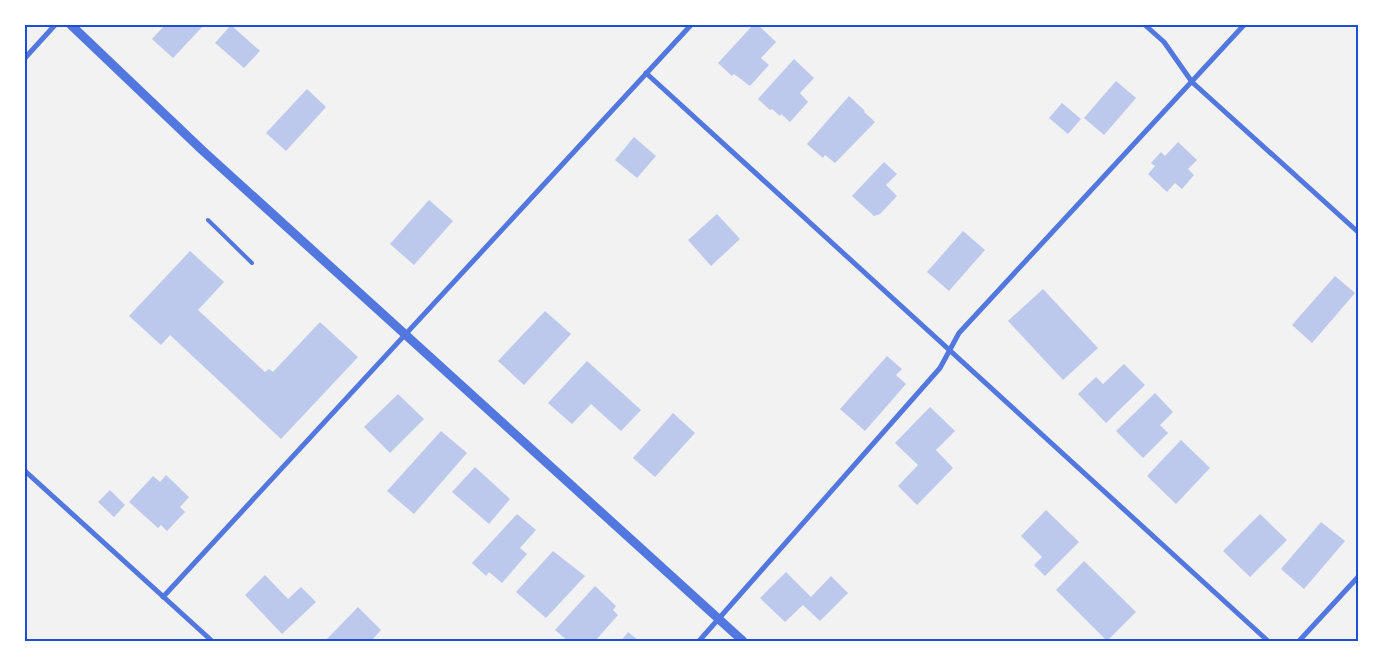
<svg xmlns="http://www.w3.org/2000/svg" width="1383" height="666" viewBox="0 0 1383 666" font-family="'DejaVu Sans',sans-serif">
<rect width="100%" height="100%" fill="#f2f2f2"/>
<g fill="#bdc9ec">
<path d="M165 25H204L173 58 152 39Z"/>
<path d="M231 25 260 51 244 68 215 43Z"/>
<path d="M753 25H758L776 42 761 58 769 65 750 86 734 74 732 76 718 63Z"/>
<path d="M794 59 814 78 800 93 808 102 790 122 781 114 780 116 772 109 770 110 758 99Z"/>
<path d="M1116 81 1136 98 1104 135 1084 118Z"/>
<path d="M307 89 326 107 286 151 266 133Z"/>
<path d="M849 96 865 111 864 112 875 122 835 163 825 155 823 158 807 144Z"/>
<path d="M1062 103 1081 119 1068 134 1049 118Z"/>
<path d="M634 137 656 156 637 178 615 160Z"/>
<path d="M1178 142 1197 160 1188 169 1194 175 1182 189 1175 183 1167 192 1148 174 1155 166 1151 163 1161 152 1165 156Z"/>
<path d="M884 162 897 174 886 185 897 196 880 214 874 216 852 196Z"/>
<path d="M429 200 453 221 414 265 390 244Z"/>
<path d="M717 214 740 239 711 266 688 240Z"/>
<path d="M963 231 985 250 949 291 927 272Z"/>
<path d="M190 251 224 282 198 310 265 372 269 369 273 372 320 322 358 357 281 439 170 335 161 345 129 316Z"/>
<path d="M1335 276 1355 293 1312 343 1292 325Z"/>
<path d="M1043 289 1098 348 1063 380 1008 321Z"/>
<path d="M545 311 571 334 524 385 498 361Z"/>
<path d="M887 356 902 369 896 375 906 384 865 431 840 409Z"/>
<path d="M587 361 641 410 621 431 591 404 572 424 548 403Z"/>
<path d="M1124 364 1145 385 1106 423 1078 394 1096 377 1103 384Z"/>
<path d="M1155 393 1173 412 1160 425 1168 433 1143 458 1116 431Z"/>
<path d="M398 394 424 419 390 453 364 427Z"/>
<path d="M930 407 955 431 936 450 953 468 917 505 898 486 918 465 895 443Z"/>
<path d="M673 413 695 433 655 477 633 458Z"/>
<path d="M441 431 467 453 414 514 387 491Z"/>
<path d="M1181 440 1210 468 1176 504 1147 476Z"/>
<path d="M475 467 510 499 489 524 452 492Z"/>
<path d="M166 475 189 497 180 507 185 512 167 531 161 525 158 528 129 502 153 476 160 482Z"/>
<path d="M110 490 125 505 114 517 98 502Z"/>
<path d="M1046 510 1079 542 1045 576 1034 565 1042 557 1021 536Z"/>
<path d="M517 514 536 530 520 548 527 554 502 583 489 572 486 576 472 563Z"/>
<path d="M1260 514 1287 540 1250 577 1223 551Z"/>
<path d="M1321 522 1345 541 1304 589 1281 569Z"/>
<path d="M553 551 585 576 546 618 516 592Z"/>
<path d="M1084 561 1136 612 1107 641 1056 590Z"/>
<path d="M786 572 811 597 831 576 848 593 820 621 803 605 785 622 760 598Z"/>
<path d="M265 575 288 599 301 587 316 602 282 634 245 595Z"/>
<path d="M595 586 616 606 613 610 618 615 595 641H568L555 630Z"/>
<path d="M358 607 381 630 371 641H325Z"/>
<path d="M628 632 639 641H621Z"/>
</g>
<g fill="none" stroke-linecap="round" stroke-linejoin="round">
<path stroke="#5277de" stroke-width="4" d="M208 220 252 263"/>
<g stroke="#5277de" stroke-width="5">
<path d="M1145 25 1164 42 1192 82 1358 232"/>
<path d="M25 58 55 25"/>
<path d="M646 73 1268 641"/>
<path d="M25 471 212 641"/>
<path d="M163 597 691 25"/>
<path d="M699 641 940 368 959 333 1244 25"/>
<path d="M1299 641 1358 577"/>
</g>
<path stroke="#5277de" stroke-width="9" d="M71 25 202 150 743 641"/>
</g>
<rect width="1383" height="666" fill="none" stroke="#ffffff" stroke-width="52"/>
<rect x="26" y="26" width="1331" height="614" fill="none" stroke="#1d4ed8" stroke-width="2"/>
</svg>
